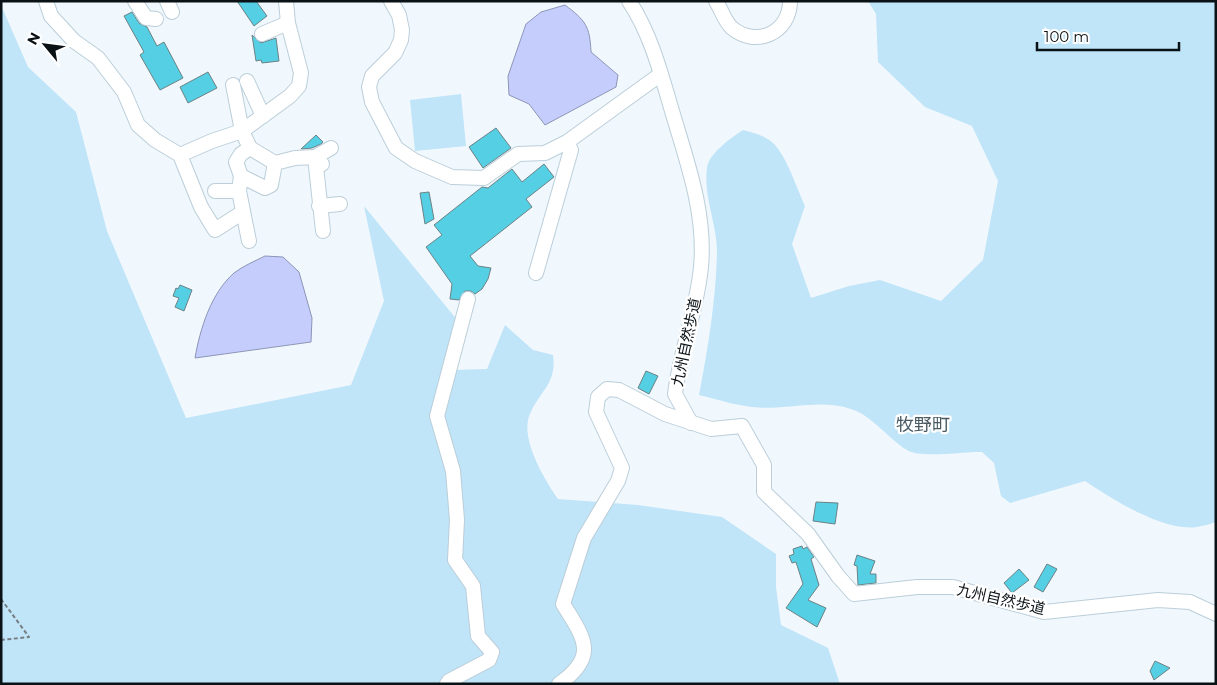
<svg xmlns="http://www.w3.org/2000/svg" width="1217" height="685" viewBox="0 0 1217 685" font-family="Montserrat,'Noto Sans JP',sans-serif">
<rect width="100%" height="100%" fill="#f0f8fd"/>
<g fill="#c0e4f8">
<path d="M868 1H1216V522C1210 524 1203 526 1197 527 1164 532 1112 499 1085 481L1010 503 1001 496 994 463 982 452C964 451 921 459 907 450 887 438 873 416 851 409 819 398 784 411 752 407 734 405 716 399 699 395 708 348 716 300 717 251 717 224 703 196 707 168 709 153 731 138 743 130 753 133 764 135 772 142 786 154 797 189 805 206L792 244 811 298 849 286 880 280 941 301 983 260 998 181 972 126 925 107 878 62 876 14Z"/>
<path d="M1 5 28 67 76 112 107 231 186 418 351 385 384 301 364 206 458 321 453 370 487 369 505 325 533 350 553 355C557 384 540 390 530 414 519 438 545 480 558 499L638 505 722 517 776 554V587L781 625 828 648 840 684H1Z"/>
<path d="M461 94 466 146 415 151 410 100Z"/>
</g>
<g fill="#c5cdfc" stroke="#8d95b7">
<path d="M565 5C585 20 590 26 591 52L618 75 616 87 545 125 529 104 509 95 508 76 526 24 541 12Z"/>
<path d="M265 256 283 257 299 272 312 318 311 342 195 358C200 329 211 293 234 273 243 266 255 261 265 256Z"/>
</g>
<g fill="#55cfe3" stroke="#6c8285">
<path d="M237 1H256L267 16 254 26Z"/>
<path d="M132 12 139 23 147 27 157 46 164 42 183 78 160 90 140 55 144 52 124 16Z"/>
<path d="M252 35 261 43 276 38 279 61 262 63 261 60 256 61Z"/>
<path d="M208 72 217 88 188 103 180 87Z"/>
<path d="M496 128 511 148 483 168 469 147Z"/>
<path d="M316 135 323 142 321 144 312 148 301 149Z"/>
<path d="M544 164 554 177 526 199 532 207 470 256 478 266 491 268 488 279 482 289 475 294 471 291H465L459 300 450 299 452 284 426 247 442 235 434 225 482 187 488 188 512 169 522 182Z"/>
<path d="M429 192 434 219 425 224 420 193Z"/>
<path d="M180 285 192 290 184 311 175 307 179 298 173 296 176 288 178 289Z"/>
<path d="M646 371 658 376 649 394 638 388Z"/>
<path d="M816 502 838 503 835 524 813 521Z"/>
<path d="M802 546 803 549 807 547 814 557 811 559 819 585 808 600 826 608 817 627 786 608 803 584 796 562 792 563 789 556 794 554 793 549Z"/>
<path d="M857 555 875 561 870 574H876V583L858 585 857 566 854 565Z"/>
<path d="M1047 564 1057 569 1043 592 1034 587Z"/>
<path d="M1019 569 1029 580 1012 593 1004 583Z"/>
<path d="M1155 661 1170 668 1154 680 1150 671Z"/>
</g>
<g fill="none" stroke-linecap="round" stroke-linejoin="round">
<g stroke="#bbced9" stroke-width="16">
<g id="minor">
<path d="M46 1 51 16 74 41 98 58 124 92 138 125 155 140 180 155 201 207 215 230 243 212"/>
<path d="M135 1 146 18 156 19"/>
<path d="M167 1 172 12"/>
<path d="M286 1 288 23"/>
<path d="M391 1 399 15 402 30 401 40 395 53 372 76 369 87 372 102 396 148 415 161 452 177 484 178 518 154 545 153 567 142 661 74"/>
<path d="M629 1C651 34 661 74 672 111 687 162 706 213 701 267 697 310 680 351 675 394L691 423"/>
<path d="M716 1C721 9 725 22 732 28 756 48 790 33 790 1"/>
<path d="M247 81 263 116"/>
<path d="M233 85 242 131 250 148 275 163 295 158 315 157 323 231"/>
<path d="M180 155 212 141 242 131 290 96 299 86 301 73 288 23 262 34"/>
<path d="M322 164 315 157 331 148"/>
<path d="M241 176 265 188 271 185 275 163"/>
<path d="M215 191H239"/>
<path d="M319 206 340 204"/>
<path d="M249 241 239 191 241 176 236 162 241 154 250 148"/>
<path d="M536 273 571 150 567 142"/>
<path d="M447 684 449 681 489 660 492 652 478 636 473 586 455 560 457 520 453 471 437 416 468 299"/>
<path d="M559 684C599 656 584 638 563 604L584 538 618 481 622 468 596 412 598 397 607 389 619 390 665 414 711 429 742 426 764 465V492L808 534 838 576 854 594 917 587H953L1044 612 1158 600 1190 602 1216 614"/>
</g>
</g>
<path stroke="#787f84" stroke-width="2" stroke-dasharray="4 2.5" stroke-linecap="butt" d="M1 599 29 637 1 640"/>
<use href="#minor" stroke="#fff" stroke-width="14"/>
</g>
<g text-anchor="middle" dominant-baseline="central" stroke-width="4.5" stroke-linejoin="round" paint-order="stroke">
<g font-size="15" fill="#0b1216" stroke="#fff">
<text transform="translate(686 342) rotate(-78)">九州自然歩道</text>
<text transform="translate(1001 599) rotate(13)">九州自然歩道</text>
</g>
<g font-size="18" fill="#495a63" stroke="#fff">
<text x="923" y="425">牧野町</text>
</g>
</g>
<rect width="1217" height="685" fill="none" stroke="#0b1216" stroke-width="5"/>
<g transform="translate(45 45) rotate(299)" stroke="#ffffff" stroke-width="4" paint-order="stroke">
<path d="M0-4L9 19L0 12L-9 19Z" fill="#0b1216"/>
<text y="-8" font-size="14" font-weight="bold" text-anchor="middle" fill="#0b1216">N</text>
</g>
<path d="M1037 42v8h142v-8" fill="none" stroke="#0b1216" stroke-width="2.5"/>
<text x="1044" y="42" font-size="15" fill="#0b1216" stroke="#ffffff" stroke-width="4" paint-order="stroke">100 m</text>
</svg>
